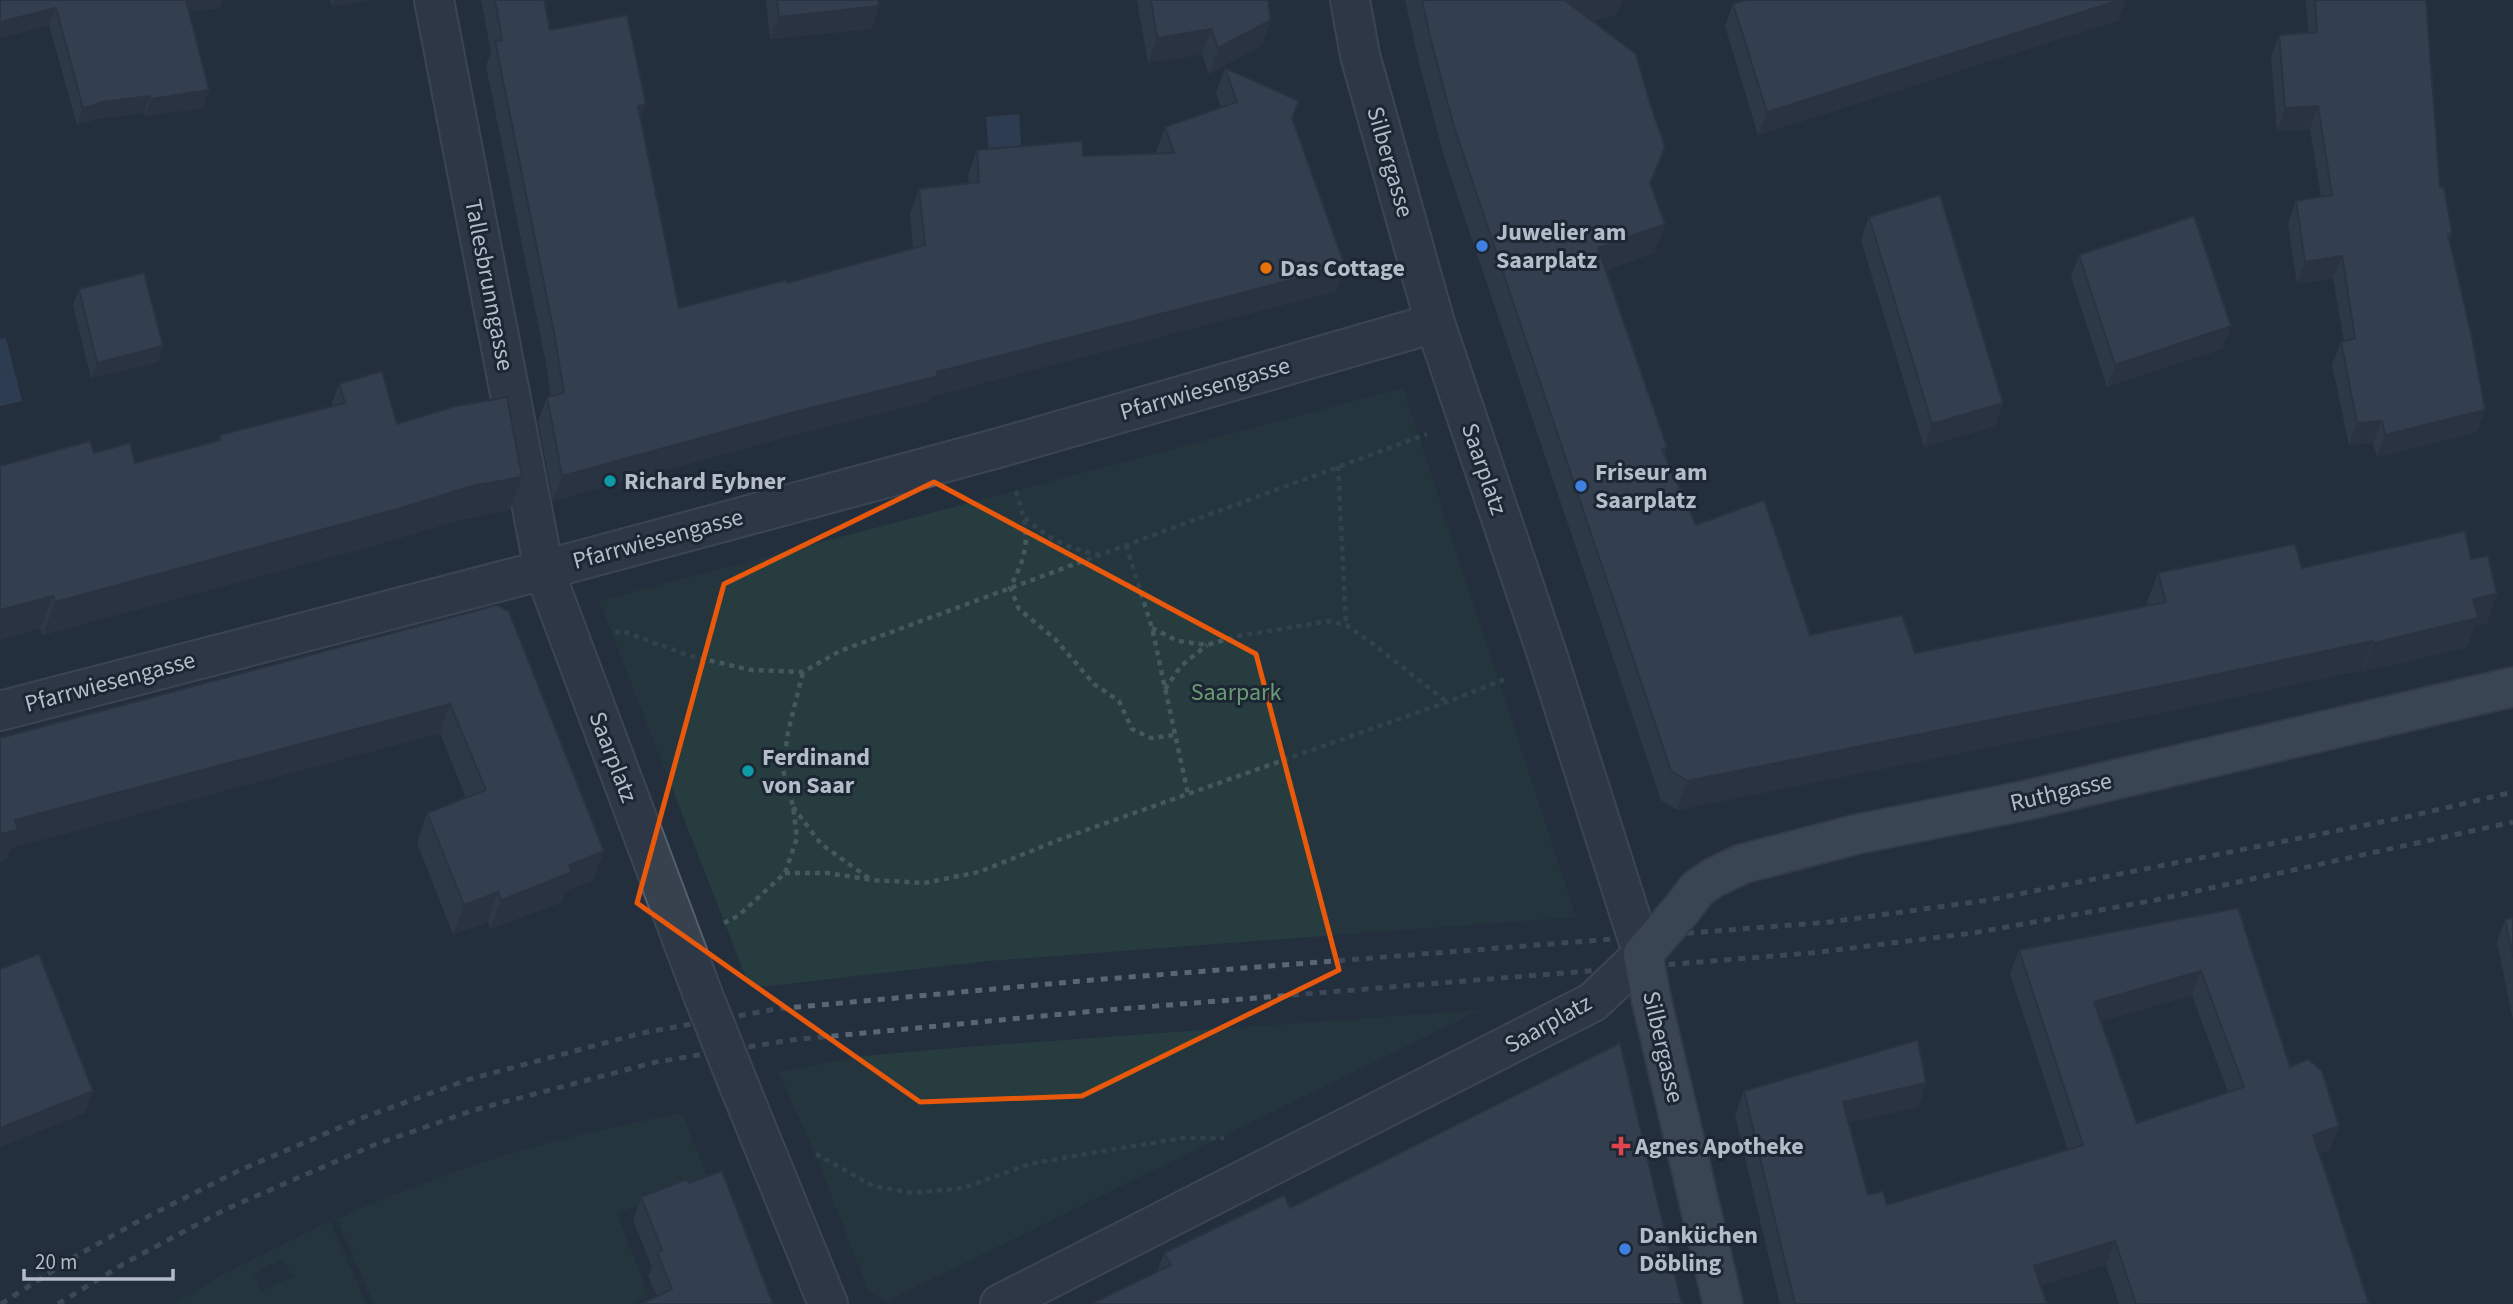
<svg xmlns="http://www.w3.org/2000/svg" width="2513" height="1304" viewBox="0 0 2513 1304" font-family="'Source Sans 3',sans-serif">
<rect width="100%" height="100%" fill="#242f3e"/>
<g fill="#263c3f" fill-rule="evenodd">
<path d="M1403 388 1576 917 988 961 750 988 599 601Z"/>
<path d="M1480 1010 887 1301 869 1292 815 1154 778 1072 864 1056 953 1048Z"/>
<path d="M682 1113 707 1176 617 1214 649 1296 631 1304H374L337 1219C388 1196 440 1176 493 1159 555 1139 618 1126 682 1113Z"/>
<path d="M330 1221 366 1304H175L220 1276ZM283 1259 293 1277 262 1291 254 1273Z"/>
</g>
<g fill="#394c67">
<path d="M1019 114 1023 175 991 178 986 117Z"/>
<path d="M6 338 22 401 0 406V339Z"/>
</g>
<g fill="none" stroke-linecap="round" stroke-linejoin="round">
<g stroke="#565f6c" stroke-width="42">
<g id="minor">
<path d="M434 0 544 570 703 995"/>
<path d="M1350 0 1360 55 1435 323 1547 654 1629 912"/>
<path d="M0 711 544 570 1002 447 1435 323"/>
<path d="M736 1078 828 1304"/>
<path d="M1000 1304 1593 1002"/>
</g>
</g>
<g stroke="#414a57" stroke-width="42">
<g id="major">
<path d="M1682 909 1697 889 1713 878 1742 864 1858 834 2023 801 2513 687"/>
<path d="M1651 998 1723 1304"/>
</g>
</g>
<g stroke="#44595c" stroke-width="4.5" stroke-dasharray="5 5" stroke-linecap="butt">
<path d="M1338 466 1346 625"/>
<path d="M1016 491C1029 532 1031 549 1010 587L1019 609 1055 639 1094 684 1119 701 1132 729 1151 738 1175 735"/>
<path d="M1025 518C1049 539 1068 549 1100 555"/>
<path d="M1126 545 1152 628 1188 794"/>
<path d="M1152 628 1178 641 1207 645 1239 636 1329 621 1346 625 1373 644 1447 702"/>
<path d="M615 633 622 631 690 656 751 670 803 672 840 651 1427 434"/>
<path d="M1165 689 1181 666 1207 645"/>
<path d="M793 807 821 844 870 879"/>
<path d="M785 873H827L872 880 924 883 979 872 1061 839 1447 702 1508 678"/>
<path d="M724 923 738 916 785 873 797 838 793 806 783 770 788 732 803 672"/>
<path d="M816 1154 873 1186 913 1193 963 1188 1030 1164 1091 1153 1183 1138H1224"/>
</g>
<use href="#minor" stroke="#38414e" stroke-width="38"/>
<use href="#major" stroke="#56606e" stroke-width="38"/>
<g stroke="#5a6575" stroke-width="5" stroke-dasharray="7 7" stroke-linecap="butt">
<path d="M1 1304 76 1256 137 1222 238 1171 362 1118 470 1079 642 1033 776 1009 1092 980 1830 922 1989 900 2411 816 2513 792"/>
<path d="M58 1304 125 1263 226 1209 374 1145 474 1110 656 1062 791 1040 1095 1011 1811 953 1973 933 2156 900 2513 822"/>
</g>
<g stroke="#565f6c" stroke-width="42" stroke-linecap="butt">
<g id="minor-bridge">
<path d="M703 995 736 1078"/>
<path d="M1593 1002 1643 954 1629 912"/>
</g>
</g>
<g stroke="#414a57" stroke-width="42" stroke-linecap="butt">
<path id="major-bridge" d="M1651 998 1643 954 1682 909"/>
</g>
<use href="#minor-bridge" stroke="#38414e" stroke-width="38"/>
<use href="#major-bridge" stroke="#56606e" stroke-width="38"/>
</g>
<g fill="#3b4654" fill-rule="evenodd">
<path d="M0 0 220 8 189 11 209 90 203 108 145 116 144 113 97 119 77 125 49 25 0 38Z"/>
<path d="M330 0H368L332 7Z"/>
<path d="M481 0H544L550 30 640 119 679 308 787 283 913 249 910 214 919 189 969 183 968 175 977 150 1083 156 1156 154V152L1165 127 1221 107 1216 93 1225 68 1299 101 1293 119 1336 291 930 397 929 401 793 435 553 501 538 421 547 397 551 396 545 358 486 66 491 52Z"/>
<path d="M766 0H878L871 29 770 39Z"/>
<path d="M1137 0H1268L1271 20 1262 45 1209 74 1202 54 1148 63Z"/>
<path d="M1405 0H1622L1617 14 1592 21 1649 100 1665 147 1650 186 1665 224 1654 253 1606 270 1667 447 1664 453 1696 525 1810 635 1915 653 2148 606 2147 602 2158 573 2302 568 2471 559 2497 594 2487 623 2475 626 2467 647 2362 672V670L2180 709 1677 810 1661 800 1444 156 1420 66Z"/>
<path d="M2306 0H2426L2440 187 2452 233 2450 240 2485 410 2477 432 2377 457 2373 443 2349 445 2332 365 2341 342 2344 341 2333 278 2297 284 2288 224 2296 201 2321 197 2310 129 2277 131 2271 57 2279 35 2308 32Z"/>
<path d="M1733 4 2119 20 1758 135 1725 26Z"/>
<path d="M1869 217 1995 426 1924 447 1861 240Z"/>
<path d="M2079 255 2231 326 2222 349 2107 387 2071 277Z"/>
<path d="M79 289 163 346 158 362 91 378 73 305Z"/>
<path d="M339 384 397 424 510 510 459 520 386 542 43 635 40 629 94 453 135 463 218 440 220 435 331 406Z"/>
<path d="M497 605 594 880 565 891 562 902 490 929 488 922 453 934 417 843 427 813 466 798 440 733 11 848 7 859 0 861V738Z"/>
<path d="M2238 908 2290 1067 2339 1126 2330 1150 2319 1154 2369 1304H2119L2106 1265 2041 1285 2047 1304H1780L1735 1115 1744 1091 1926 1083 1918 1107 1848 1122 1868 1195 1887 1205 2068 1150 2010 974 2019 950ZM2192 995 2228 1092 2137 1123 2101 1021Z"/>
<path d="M2513 918V1020L2497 942 2505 920Z"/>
<path d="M689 1183 773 1304 657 1296 648 1276 652 1267 633 1220 641 1197Z"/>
<path d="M1290 1208 1157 1272 1164 1253Z"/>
</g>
<g fill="#303945">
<path d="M183 0H223L220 8 179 12Z"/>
<path d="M334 0H368L332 7Z"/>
<path d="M1571 0H1622L1617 14 1555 30 1566 1Z"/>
<path d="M2120 0H2126L2119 20 1758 135 1767 112Z"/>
<path d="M879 6 871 29 770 39 779 17Z"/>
<path d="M56 8 49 25 0 38V22Z"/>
<path d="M1271 20 1262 45 1209 74 1218 48Z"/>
<path d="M1211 29 1202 54 1148 63 1157 38Z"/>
<path d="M209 90 203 108 145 116 151 99Z"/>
<path d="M150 96 144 113 97 119 77 125 83 108 103 102Z"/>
<path d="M646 104 637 129 638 106Z"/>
<path d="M2318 106 2310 129 2277 131 2285 108Z"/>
<path d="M1665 147 1655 176 1639 212 1650 183Z"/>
<path d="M1665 224 1654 253 1587 277 1598 248Z"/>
<path d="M2342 256 2333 278 2297 284 2305 262Z"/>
<path d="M1345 266 1336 291 930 397 929 401 793 435 553 501 562 476 937 372Z"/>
<path d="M2231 326 2222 349 2107 387 2115 365Z"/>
<path d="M163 346 158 362 91 378 97 363Z"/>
<path d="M2003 403 1995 426 1924 447 1932 424Z"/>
<path d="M2485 410 2477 432 2377 457 2385 435Z"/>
<path d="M2382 421 2373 443 2349 445 2357 423Z"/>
<path d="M522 477 510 510 459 520 386 542 43 635 55 602 472 486Z"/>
<path d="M2497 594 2487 623 2475 626 2467 647 2362 672 2373 643 2473 599Z"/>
<path d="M53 596 40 629 0 640V610Z"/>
<path d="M2372 641 2362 670 2180 709 1677 810 1687 781Z"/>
<path d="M450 704 440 733 11 848 7 859 0 861V834L15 820Z"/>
<path d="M604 851 594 880 565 891 562 902 490 929 501 900 569 865Z"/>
<path d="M498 892 488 922 453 934 464 905Z"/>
<path d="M2201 971 2192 995 2085 1026 2094 1002Z"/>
<path d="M1926 1083 1918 1107 1834 1126 1843 1102Z"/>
<path d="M93 1091 85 1113 0 1147V1128Z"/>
<path d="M2339 1126 2330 1150 2304 1159 2313 1135Z"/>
<path d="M2115 1241 2106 1265 2026 1290 2034 1266Z"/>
</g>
<g fill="#455162" stroke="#303945" stroke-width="2" fill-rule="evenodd">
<path d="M0 0H186L209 90 151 99 150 96 103 102 83 108 56 8 0 22Z"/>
<path d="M495 0H544L550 30 627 15 646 104 638 106 679 308 786 280 787 283 925 245 919 189 979 182 977 150 1082 141 1083 156 1174 153 1165 127 1237 102 1225 68 1299 101 1292 118 1345 266 937 372 938 376 802 410 562 476 547 397 564 393 554 333 495 41 502 40Z"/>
<path d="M777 0H878L879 6 779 17Z"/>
<path d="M1151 0H1268L1271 20 1218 48 1211 29 1157 38Z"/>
<path d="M1422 0H1571L1566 1 1636 54 1649 100 1665 147 1650 183 1665 224 1598 248 1667 447 1662 449 1696 525 1764 500 1810 635 1902 615 1915 653 2166 602 2158 573 2295 544 2302 568 2465 531 2471 559 2488 556 2497 594 2473 599 2478 618 2373 643 2372 641 2190 680 1687 781 1671 771 1454 127 1430 37Z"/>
<path d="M1746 0H2120L1767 112 1733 4Z"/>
<path d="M2315 0H2426L2440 187H2444L2452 233 2448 234 2472 338 2485 410 2385 435 2382 421 2357 423 2341 342 2355 338 2342 256 2305 262 2296 201 2332 195 2318 106 2285 108 2279 35 2317 32Z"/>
<path d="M1940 195 2003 403 1932 424 1869 217Z"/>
<path d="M2194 216 2231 326 2115 365 2079 255Z"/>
<path d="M144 273 163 346 97 363 79 289Z"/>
<path d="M382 371 397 424 452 407 507 397 522 477 472 486 398 509 55 602 53 596 0 610V466L90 441 94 453 130 443 135 463 221 440 220 435 345 403 339 384Z"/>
<path d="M497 605 509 612 604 851 569 865 572 872 501 900 498 892 464 905 427 813 486 790 450 704 15 820 18 830 0 834V738Z"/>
<path d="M2238 908 2290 1067 2308 1059 2322 1071 2339 1126 2313 1135 2369 1304H2136L2115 1241 2034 1266 2047 1304H1795L1744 1091 1918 1040 1926 1083 1843 1102 1868 1195 1883 1191 1887 1205 2083 1145 2019 950ZM2201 971 2244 1087 2137 1123 2094 1002Z"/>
<path d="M2513 918V958L2505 920Z"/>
<path d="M39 954 93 1091 0 1128V969Z"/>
<path d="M1620 1043 1682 1304H1091L1171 1265 1164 1253 1284 1195 1290 1208Z"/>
<path d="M722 1171 773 1304H641L672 1289 657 1253 662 1250 641 1197 687 1179 689 1183Z"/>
</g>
<path d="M0 0H2513V1304H0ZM934 482 1256 654 1339 970 1082 1096 920 1102 637 903 724 584Z" fill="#242f3e" fill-opacity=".55" fill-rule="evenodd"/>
<path fill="none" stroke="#e8590c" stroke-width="5" stroke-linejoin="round" d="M934 482 1256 654 1339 970 1082 1096 920 1102 637 903 724 584Z"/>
<g fill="#3f7fe0" stroke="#1d2633" stroke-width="2.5">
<circle cx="1482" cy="246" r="7"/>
<circle cx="1581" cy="486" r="7"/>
<circle cx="1625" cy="1249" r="7"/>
</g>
<circle fill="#e8710a" stroke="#1d2633" stroke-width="2.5" cx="1266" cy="268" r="7"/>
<g fill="#0f9aa8" stroke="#1d2633" stroke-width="2.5">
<circle cx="610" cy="481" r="7"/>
<circle cx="748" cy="771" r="7"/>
</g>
<path fill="#e0444e" stroke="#1d2633" stroke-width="2.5" d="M1617.5 1135.5h7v7h7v7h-7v7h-7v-7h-7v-7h7z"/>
<g text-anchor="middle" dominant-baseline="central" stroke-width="6" stroke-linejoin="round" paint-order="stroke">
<g font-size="24" fill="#b4bcc9" stroke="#1d2633">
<text transform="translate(1390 162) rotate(74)">Silbergasse</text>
<text transform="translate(489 285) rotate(79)">Tallesbrunngasse</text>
<text transform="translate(1205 389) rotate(-16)">Pfarrwiesengasse</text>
<text transform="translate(1484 469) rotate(71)">Saarplatz</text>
<text transform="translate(658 539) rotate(-15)">Pfarrwiesengasse</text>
<text transform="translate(110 682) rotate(-15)">Pfarrwiesengasse</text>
<text transform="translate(613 757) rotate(69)">Saarplatz</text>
<text transform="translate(2061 792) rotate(-13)">Ruthgasse</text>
<text transform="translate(1548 1024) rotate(-29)">Saarplatz</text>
<text transform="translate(1663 1047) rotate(77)">Silbergasse</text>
</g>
<g font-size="24" font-weight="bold" fill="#b4bcc9" stroke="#1d2633" text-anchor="start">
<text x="1496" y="232">Juwelier am<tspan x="1496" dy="28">Saarplatz</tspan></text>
<text x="1280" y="268">Das Cottage</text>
<text x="1595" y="472">Friseur am<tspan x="1595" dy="28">Saarplatz</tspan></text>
<text x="624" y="481">Richard Eybner</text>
<text x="762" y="757">Ferdinand<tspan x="762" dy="28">von Saar</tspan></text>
<text x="1635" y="1146">Agnes Apotheke</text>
<text x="1639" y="1235">Danküchen<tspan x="1639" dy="28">Döbling</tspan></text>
</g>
<g font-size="24" fill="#6b9a76" stroke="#1d2633">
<text x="1236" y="692">Saarpark</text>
</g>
</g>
<path d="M24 1269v10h149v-10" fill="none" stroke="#b4bcc9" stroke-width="3.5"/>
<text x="35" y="1269" font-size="21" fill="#b4bcc9" stroke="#1d2633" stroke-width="5" paint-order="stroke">20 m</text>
</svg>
